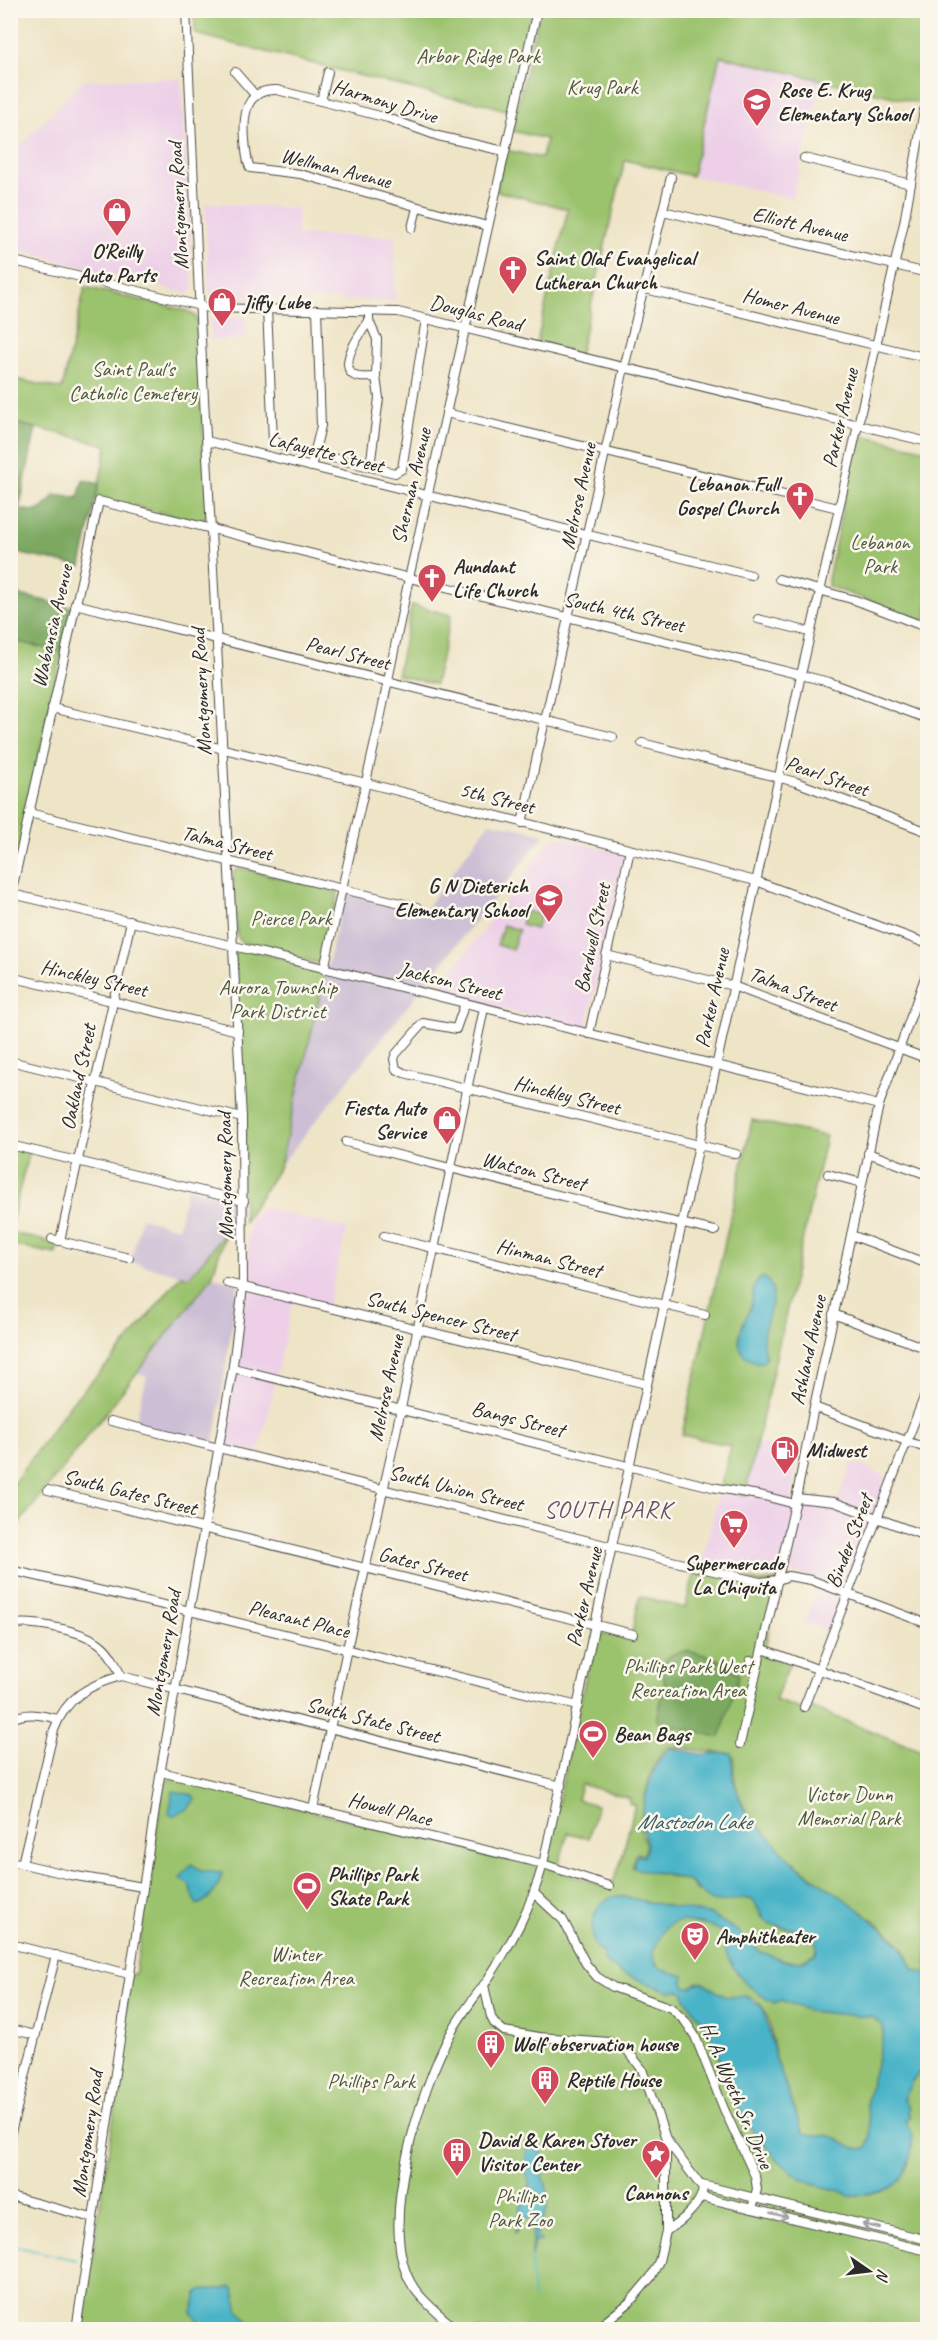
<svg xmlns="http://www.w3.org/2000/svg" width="938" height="2340" viewBox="0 0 938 2340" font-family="Caveat,sans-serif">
<rect width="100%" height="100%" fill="#fbf7ec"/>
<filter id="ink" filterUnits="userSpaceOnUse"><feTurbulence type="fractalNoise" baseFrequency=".0167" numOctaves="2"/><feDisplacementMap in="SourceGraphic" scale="12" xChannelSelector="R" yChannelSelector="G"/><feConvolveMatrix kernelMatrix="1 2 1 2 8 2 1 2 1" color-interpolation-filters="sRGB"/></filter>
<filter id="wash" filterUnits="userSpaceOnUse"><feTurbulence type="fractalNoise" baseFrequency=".008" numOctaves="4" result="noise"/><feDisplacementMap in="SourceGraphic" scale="24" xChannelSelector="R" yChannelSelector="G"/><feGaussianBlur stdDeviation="1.35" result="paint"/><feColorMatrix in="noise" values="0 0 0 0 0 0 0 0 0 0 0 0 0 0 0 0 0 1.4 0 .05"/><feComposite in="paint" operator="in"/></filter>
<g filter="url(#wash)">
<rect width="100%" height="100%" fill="#eee4c6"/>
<g fill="#edd0e8">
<path d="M720 56 822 79 792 198 692 176Z"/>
<path d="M181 78 193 287 192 292 188 294 11 248V155L84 80Z"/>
<path d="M205 203 297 208V235L395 236V301L213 298 209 295Z"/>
<path d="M216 316 246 317 247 339 211 340 210 321Z"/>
<path d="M555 836 624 854 586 1030 436 992Z"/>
<path d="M262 1207 347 1229 327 1309 293 1301 259 1453 223 1445 248 1279 249 1220Z"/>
<path d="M757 1444 800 1453 791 1496 838 1500 852 1462 888 1477 830 1632 805 1622 821 1579 790 1572 766 1578 702 1562 720 1489 745 1494Z"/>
</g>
<g fill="#ccbed4">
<path d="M490 822 545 834 280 1166 345 892 424 911Z"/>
<path d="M187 1188 239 1201V1216L188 1277 131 1262 141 1218 178 1228Z"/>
<path d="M212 1277 238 1283 214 1444 135 1424 147 1376 137 1373Z"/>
</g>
<g fill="#9bc26d" stroke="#63764c" stroke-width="1.5" fill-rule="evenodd">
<path d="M321 10 350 11 355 14 363 16 365 10H523L536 13 512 112 479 102 441 96 195 34 194 11H307L314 17Z"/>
<path d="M711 10 721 13 722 10 927 11V105L720 56 692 176 625 160 579 356 536 346 568 209 496 191 506 150 542 158 546 139 512 131 540 11Z"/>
<path d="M85 287 188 311 195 316 197 321 208 512 204 520H193L96 498 107 445 11 422V378L62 389Z"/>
<path d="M858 434 927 450V622L828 586V579Z"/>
<path d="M412 605 451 615 435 684 397 675Z"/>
<path d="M11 640 62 652 11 881V846L16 827V818L10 817Z"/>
<path d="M239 868 336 891 338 894 321 962 317 963 241 942 237 935 233 873Z"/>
<path d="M525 911 541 915 536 929 521 925Z"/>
<path d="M503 925 519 930 512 950 497 945Z"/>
<path d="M234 946 326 970 280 1166 244 1222Z"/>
<path d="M752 1120 826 1136 745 1495 720 1489 731 1446 682 1435Z"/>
<path d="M11 1146 29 1151 11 1224Z"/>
<path d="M10 1232 58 1244 56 1254 11 1245Z"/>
<path d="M226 1232 212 1277 11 1534 10 1488 72 1402 120 1351 181 1275 189 1277Z"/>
<path d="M698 1567 760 1582 778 1580 764 1655 790 1663 775 1700 806 1711 808 1706 927 1753V1974L914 1970C910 1963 907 1952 902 1946 853 1890 724 1846 734 1756L730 1753C708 1754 688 1746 667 1747 650 1764 647 1786 643 1808 642 1814 639 1822 640 1827 641 1838 648 1842 644 1854L638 1853 635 1855 632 1867 684 1880 690 1882 696 1890 754 1900 762 1918C768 1921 774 1925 780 1927 796 1933 809 1926 818 1946L815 1954 798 1962 783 1960 759 1951 728 1926 724 1933C730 1973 745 1981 775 2003L782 2000 809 2011 871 2017 883 2025C886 2042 869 2080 867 2102 866 2118 875 2134 866 2148 850 2152 845 2139 830 2136 820 2133 810 2138 802 2131 795 2107 784 2085 777 2061 771 2044 773 2019 760 2004 748 1990 739 2001 726 1997 715 1995 710 1984 698 1982L684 1992 685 1999 708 2029 738 2107C754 2135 783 2171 813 2184 825 2189 839 2187 849 2196 862 2193 878 2196 890 2188 913 2173 914 2142 905 2119L907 2118 908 2107 903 2100 912 2081 927 2064V2329L81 2330 128 2023H124L129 1974 135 1975 164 1782 171 1778 544 1866 595 1634 602 1633 630 1640 640 1596 685 1608 695 1571ZM581 1784 630 1798 629 1803 635 1805 620 1865 613 1882 599 1885 557 1870 568 1833 589 1838 597 1805 577 1800Z"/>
</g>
<g fill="#7ca860" stroke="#546a46" stroke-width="1.5">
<path d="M11 422 36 428 19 509C36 513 45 511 54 495L78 498 83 480 99 484 81 566 11 552Z"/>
<path d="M11 593 72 607 62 652 11 640Z"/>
<path d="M687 1651C705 1654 727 1660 739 1675L721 1734 718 1737 660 1723 657 1720 665 1684 661 1667C667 1655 674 1652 687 1651Z"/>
</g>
<g fill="#4ab4c8" stroke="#3a707a" stroke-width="1.5" fill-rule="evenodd">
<path d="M761 1278H765C788 1299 753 1325 766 1356L763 1362C756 1363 751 1362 746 1356 731 1343 744 1323 750 1308 754 1298 751 1284 761 1278Z"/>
<path d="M671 1748 701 1754 732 1753 733 1779 744 1809 748 1814 793 1863 856 1907 900 1944 914 1970 927 1974V2064L912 2081 903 2100 908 2107 907 2112 910 2116 905 2120C907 2125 911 2131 912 2137 913 2153 906 2180 890 2188 877 2195 863 2193 849 2196 839 2188 825 2189 813 2184 781 2170 755 2137 738 2107L708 2029 685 1999 684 1992 679 1990 671 1992 621 1973 604 1961V1955C601 1952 597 1949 595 1944 586 1924 597 1896 620 1896L712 1915 736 1930 759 1951 783 1960 790 1962 805 1960 815 1954 817 1950C818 1925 781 1930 766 1922L753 1900C740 1894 727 1905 712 1901 700 1897 698 1885 687 1881 670 1873 650 1873 633 1868L635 1857 640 1854 643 1856C651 1845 643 1837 642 1825 641 1807 654 1755 671 1748ZM683 1921 708 1926 724 1933C725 1939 724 1947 726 1952 733 1973 754 1994 775 2003L782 2000 809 2011 871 2017 883 2025C886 2042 869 2081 867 2102 866 2117 875 2134 866 2148 850 2152 845 2139 830 2136 820 2133 810 2138 802 2131L776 2059 763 2008 746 1996 726 1997 702 1982 695 1984 692 1987H686L683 1981 684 1975C672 1973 652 1970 653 1952 654 1947 657 1944 659 1940 665 1926 667 1923 683 1921Z"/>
<path d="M173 1791 193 1795 195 1799 188 1809 172 1816 169 1814Z"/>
<path d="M192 1864 201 1871 222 1873C219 1888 212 1899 197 1905L189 1885 180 1878Z"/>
<path d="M529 2146 539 2149 544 2156 543 2174 549 2197 547 2210 537 2232V2237L541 2241H534L531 2257C530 2245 536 2230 531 2219L523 2216 518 2225 517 2233H515L522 2202 520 2197C535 2186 529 2180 523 2169L526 2156V2151Z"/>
<path d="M230 2287 234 2289 239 2311 249 2322 250 2329H205L192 2313 197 2294C207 2284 219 2293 230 2287Z"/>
</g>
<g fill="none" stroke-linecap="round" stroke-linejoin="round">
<g stroke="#4ab4c8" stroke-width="1.5">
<path d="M10 2245 76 2260"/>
<path d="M531 2257 533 2299"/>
</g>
</g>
</g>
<g filter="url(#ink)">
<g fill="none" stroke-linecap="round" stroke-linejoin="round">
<g stroke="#484742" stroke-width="10">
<g id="minor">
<path d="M235 72 256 96"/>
<path d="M321 101 328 72"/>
<path d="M804 158 911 184"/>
<path d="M663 211 928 273"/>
<path d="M487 226 300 174 250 168C246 159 246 150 245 140 243 115 245 89 277 90L388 118 438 136 504 151"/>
<path d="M412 228 417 208"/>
<path d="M10 260 209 308 398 312 928 442"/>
<path d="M645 289 928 358"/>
<path d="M267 309 273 440 283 446 395 473 402 469 426 319"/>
<path d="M369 312V321L377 339 376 377 379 398 370 467"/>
<path d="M369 321C362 331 339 361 352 374 357 379 370 377 376 377"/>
<path d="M446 413 838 508"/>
<path d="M207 441 751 575"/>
<path d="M311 467 321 426 317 310"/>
<path d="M779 579 855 600 928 628"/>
<path d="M75 604 613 737"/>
<path d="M758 619 810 632"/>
<path d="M52 708 366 783 756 881 928 944"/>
<path d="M642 743 796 782 928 832"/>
<path d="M29 813 417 907"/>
<path d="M522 823 624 368 671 177"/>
<path d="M12 894 234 946 879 1105"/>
<path d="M10 899 99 501 829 682 928 719"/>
<path d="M606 955 733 986 928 1059"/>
<path d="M324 969 379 724 409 578 537 10"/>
<path d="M10 977 238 1031"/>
<path d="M465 1003 456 1029 423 1023 396 1054 394 1059 396 1069 404 1073 736 1154"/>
<path d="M589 1034 630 850"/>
<path d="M10 1061 242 1118"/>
<path d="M346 1142 594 1204 715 1231"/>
<path d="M10 1145 244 1201"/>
<path d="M868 1153 928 1175"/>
<path d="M828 1174 862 1183"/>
<path d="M851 1235 928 1264"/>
<path d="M384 1236 705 1315"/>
<path d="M52 1239 129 1258"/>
<path d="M60 1241 131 921"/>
<path d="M227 1283 646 1384"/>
<path d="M833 1314 928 1349"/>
<path d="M233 1368 712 1487 764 1496 795 1504"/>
<path d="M814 1407 928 1449"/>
<path d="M111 1421 613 1547 760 1582 778 1580 788 1576 811 1580 928 1624"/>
<path d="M48 1490 633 1634"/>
<path d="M796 1498 834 1502 928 1537"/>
<path d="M10 1570 190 1611 578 1706"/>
<path d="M10 1625C31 1620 85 1631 101 1645 111 1653 116 1665 121 1676"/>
<path d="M763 1649 928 1710"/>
<path d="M750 1661 759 1663"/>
<path d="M804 1707 928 1387"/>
<path d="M10 1720C26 1711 42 1715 58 1719"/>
<path d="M740 1744 795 1504 814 1407 879 1105 928 969"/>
<path d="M161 1772 543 1864 609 1886"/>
<path d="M313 1809 347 1649 393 1447 484 1008"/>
<path d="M10 1861 70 1875 143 1887"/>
<path d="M22 1864 54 1730C66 1697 89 1685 121 1676L561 1786"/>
<path d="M535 1894 563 1920 586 1964 597 1977 613 1987 671 2008 685 2021 695 2036 724 2109 755 2176 757 2189 752 2209"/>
<path d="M10 1944 129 1974"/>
<path d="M484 1985 491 2017 494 2023 504 2031 539 2037 610 2042 627 2050 642 2069 666 2139 703 2189C701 2205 680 2223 666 2231"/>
<path d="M10 2029 35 2035"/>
<path d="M10 2136 56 1955"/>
<path d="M702 2185 928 2240"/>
<path d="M10 2196 92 2218"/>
<path d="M702 2197 928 2251"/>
<path d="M76 2330 162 1763 232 1373 243 1287 242 1118 202 361 186 10"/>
<path d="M457 2330C443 2317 425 2304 414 2288 374 2230 421 2087 452 2031 462 2013 474 1998 486 1982 511 1944 531 1908 543 1864L801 675 904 223 924 110"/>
<path d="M595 2330 630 2302 651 2277 659 2261 666 2231V2140"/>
</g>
</g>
<use href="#minor" stroke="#fff" stroke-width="8"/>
</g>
<defs><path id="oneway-shaft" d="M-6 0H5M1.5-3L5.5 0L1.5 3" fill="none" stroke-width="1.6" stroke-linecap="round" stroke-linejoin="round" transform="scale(1.5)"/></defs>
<g stroke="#a0a0a0">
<use href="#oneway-shaft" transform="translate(779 2215) rotate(14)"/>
<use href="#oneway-shaft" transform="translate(871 2226) rotate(-167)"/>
</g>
</g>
<defs>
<g id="school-pin" transform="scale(1.5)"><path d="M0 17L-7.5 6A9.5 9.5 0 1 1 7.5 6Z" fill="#d1495b" stroke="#fbf7ec"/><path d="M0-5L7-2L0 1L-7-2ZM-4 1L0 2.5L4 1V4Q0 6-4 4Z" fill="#fff"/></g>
<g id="shop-pin" transform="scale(1.5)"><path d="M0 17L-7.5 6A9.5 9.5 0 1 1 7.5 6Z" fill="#d1495b" stroke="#fbf7ec"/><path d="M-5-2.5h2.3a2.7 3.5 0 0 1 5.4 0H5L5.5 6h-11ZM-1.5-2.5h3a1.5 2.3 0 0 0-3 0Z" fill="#fff"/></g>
<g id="church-pin" transform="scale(1.5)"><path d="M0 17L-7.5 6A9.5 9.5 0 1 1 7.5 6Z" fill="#d1495b" stroke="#fbf7ec"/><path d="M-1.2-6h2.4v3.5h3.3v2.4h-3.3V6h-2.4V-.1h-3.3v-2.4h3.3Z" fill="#fff"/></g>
<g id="fuel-pin" transform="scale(1.5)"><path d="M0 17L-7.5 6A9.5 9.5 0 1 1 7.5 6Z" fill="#d1495b" stroke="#fbf7ec"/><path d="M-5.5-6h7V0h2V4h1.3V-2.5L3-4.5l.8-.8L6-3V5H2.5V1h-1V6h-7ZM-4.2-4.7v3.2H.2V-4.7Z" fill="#fff"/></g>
<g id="supermarket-pin" transform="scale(1.5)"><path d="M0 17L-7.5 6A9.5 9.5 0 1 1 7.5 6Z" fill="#d1495b" stroke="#fbf7ec"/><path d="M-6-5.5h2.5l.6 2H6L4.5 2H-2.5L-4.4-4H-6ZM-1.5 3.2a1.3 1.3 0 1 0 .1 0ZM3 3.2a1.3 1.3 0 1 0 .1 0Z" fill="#fff"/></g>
<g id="stadium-pin" transform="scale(1.5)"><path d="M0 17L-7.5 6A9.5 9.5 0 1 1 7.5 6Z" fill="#d1495b" stroke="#fbf7ec"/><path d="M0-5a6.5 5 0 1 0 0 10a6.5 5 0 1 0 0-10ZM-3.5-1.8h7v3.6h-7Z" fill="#fff"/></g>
<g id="theatre-pin" transform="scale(1.5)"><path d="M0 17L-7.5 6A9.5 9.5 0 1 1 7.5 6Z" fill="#d1495b" stroke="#fbf7ec"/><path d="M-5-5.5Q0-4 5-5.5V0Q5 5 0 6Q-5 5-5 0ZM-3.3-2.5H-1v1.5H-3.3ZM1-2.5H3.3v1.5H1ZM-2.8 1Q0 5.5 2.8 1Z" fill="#fff"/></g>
<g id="building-pin" transform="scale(1.5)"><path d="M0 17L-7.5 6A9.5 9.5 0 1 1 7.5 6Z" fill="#d1495b" stroke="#fbf7ec"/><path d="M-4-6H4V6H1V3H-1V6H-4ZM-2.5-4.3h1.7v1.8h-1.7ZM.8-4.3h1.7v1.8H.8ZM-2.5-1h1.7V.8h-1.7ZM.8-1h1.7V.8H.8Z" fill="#fff"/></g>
<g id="sight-pin" transform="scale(1.5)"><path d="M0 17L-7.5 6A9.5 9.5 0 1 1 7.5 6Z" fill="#d1495b" stroke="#fbf7ec"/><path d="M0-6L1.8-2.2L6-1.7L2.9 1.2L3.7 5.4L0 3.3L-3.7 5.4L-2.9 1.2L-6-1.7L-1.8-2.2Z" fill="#fff"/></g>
</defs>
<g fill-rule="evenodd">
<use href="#school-pin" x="757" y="102"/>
<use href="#shop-pin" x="117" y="212"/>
<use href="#church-pin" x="513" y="270"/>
<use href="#shop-pin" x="222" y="302"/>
<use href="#church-pin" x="800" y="496"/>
<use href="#church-pin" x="432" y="578"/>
<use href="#school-pin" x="549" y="898"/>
<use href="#shop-pin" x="447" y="1120"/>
<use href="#fuel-pin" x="785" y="1450"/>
<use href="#supermarket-pin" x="734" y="1524"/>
<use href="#stadium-pin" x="593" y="1734"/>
<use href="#stadium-pin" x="307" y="1886"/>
<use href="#theatre-pin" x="695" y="1936"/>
<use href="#building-pin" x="491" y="2044"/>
<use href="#building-pin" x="545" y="2080"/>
<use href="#building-pin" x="457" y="2152"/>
<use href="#sight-pin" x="656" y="2154"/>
</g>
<g text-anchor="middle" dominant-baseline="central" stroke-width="5" stroke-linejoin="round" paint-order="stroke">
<g font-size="21" fill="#4d583f" stroke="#fbf7ec">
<text x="478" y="56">Arbor Ridge Park</text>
<text x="602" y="87">Krug Park</text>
<text x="133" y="369">Saint Paul's<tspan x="133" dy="24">Catholic Cemetery</tspan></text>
<text x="880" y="542">Lebanon<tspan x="880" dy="24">Park</tspan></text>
<text x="291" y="918">Pierce Park</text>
<text x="278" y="987">Aurora Township<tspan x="278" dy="24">Park District</tspan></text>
<text x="688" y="1666">Phillips Park West<tspan x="688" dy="24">Recreation Area</tspan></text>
<text x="849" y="1794">Victor Dunn<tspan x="849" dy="24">Memorial Park</tspan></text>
<text x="296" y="1954">Winter<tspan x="296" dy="24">Recreation Area</tspan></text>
<text x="371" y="2081">Phillips Park</text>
<text x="520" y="2196">Phillips<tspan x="520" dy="24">Park Zoo</tspan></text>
</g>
<g font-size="21" font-weight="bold" fill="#2b2b2b" stroke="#fbf7ec" text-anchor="start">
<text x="778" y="90">Rose E. Krug<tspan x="778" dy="24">Elementary School</tspan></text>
<text x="117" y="251" text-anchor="middle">O'Reilly<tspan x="117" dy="24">Auto Parts</tspan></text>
<text x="534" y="258">Saint Olaf Evangelical<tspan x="534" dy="24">Lutheran Church</tspan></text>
<text x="243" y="302">Jiffy Lube</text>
<text x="779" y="484" text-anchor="end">Lebanon Full<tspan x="779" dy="24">Gospel Church</tspan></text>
<text x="453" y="566">Aundant<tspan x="453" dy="24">Life Church</tspan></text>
<text x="528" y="886" text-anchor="end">G N Dieterich<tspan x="528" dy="24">Elementary School</tspan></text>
<text x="426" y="1108" text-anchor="end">Fiesta Auto<tspan x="426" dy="24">Service</tspan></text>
<text x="806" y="1450">Midwest</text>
<text x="734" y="1563" text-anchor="middle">Supermercado<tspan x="734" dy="24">La Chiquita</tspan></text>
<text x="614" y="1734">Bean Bags</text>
<text x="328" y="1874">Phillips Park<tspan x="328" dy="24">Skate Park</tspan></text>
<text x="716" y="1936">Amphitheater</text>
<text x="512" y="2044">Wolf observation house</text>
<text x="566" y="2080">Reptile House</text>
<text x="478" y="2140">David &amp; Karen Stover<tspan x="478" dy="24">Visitor Center</tspan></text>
<text x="656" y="2193" text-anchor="middle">Cannons</text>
</g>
<g font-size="21" fill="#2b2b2b" stroke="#fbf7ec">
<text transform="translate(385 101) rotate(17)">Harmony Drive</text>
<text transform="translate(336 168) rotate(14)">Wellman Avenue</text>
<text transform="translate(178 206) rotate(-93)">Montgomery Road</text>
<text transform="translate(800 224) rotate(13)">Elliott Avenue</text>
<text transform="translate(791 306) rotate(14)">Homer Avenue</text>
<text transform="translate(476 313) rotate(14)">Douglas Road</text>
<text transform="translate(840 418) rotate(-77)">Parker Avenue</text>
<text transform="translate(326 452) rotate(14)">Lafayette Street</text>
<text transform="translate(411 486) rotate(-77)">Sherman Avenue</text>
<text transform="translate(578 496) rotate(-78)">Melrose Avenue</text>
<text transform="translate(624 612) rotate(13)">South 4th Street</text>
<text transform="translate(52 626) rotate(-77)">Wabansia Avenue</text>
<text transform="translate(348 653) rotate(14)">Pearl Street</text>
<text transform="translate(201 692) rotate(-93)">Montgomery Road</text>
<text transform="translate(827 776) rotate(19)">Pearl Street</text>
<text transform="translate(497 798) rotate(14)">5th Street</text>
<text transform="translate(227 843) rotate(14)">Talma Street</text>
<text transform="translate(592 938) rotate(-78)">Bardwell Street</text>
<text transform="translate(94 978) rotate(13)">Hinckley Street</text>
<text transform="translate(450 981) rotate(14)">Jackson Street</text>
<text transform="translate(793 989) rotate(21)">Talma Street</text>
<text transform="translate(712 998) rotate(-78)">Parker Avenue</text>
<text transform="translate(78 1077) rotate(-78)">Oakland Street</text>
<text transform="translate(567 1095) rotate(14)">Hinckley Street</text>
<text transform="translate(534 1171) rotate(14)">Watson Street</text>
<text transform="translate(225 1176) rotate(-91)">Montgomery Road</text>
<text transform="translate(549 1258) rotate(14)">Hinman Street</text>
<text transform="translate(441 1316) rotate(14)">South Spencer Street</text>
<text transform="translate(808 1350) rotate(-78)">Ashland Avenue</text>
<text transform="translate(386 1388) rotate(-78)">Melrose Avenue</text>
<text transform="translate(518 1419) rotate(14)">Bangs Street</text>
<text transform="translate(456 1488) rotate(14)">South Union Street</text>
<text transform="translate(130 1492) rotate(14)">South Gates Street</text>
<text transform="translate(849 1541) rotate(-69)">Binder Street</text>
<text transform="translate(423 1564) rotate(14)">Gates Street</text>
<text transform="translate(584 1597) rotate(-77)">Parker Avenue</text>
<text transform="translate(299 1619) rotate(14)">Pleasant Place</text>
<text transform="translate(163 1653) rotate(-80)">Montgomery Road</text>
<text transform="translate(373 1720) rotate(14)">South State Street</text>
<text transform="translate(390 1809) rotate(14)">Howell Place</text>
<text transform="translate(737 2095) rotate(67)">H. A. Wyeth Sr. Drive</text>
<text transform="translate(87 2134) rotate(-82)">Montgomery Road</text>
</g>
<g font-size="22" font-style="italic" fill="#365b62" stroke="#fbf7ec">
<text x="694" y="1822">Mastodon Lake</text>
</g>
<g font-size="24" letter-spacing="1.5" fill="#64536a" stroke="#fbf7ec">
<text x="608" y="1509">SOUTH PARK</text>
</g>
</g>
<rect width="938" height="2340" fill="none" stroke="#fbf7ec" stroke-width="36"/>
<g transform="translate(869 2271) rotate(104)" stroke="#fbf7ec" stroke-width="4.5" paint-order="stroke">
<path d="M0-4.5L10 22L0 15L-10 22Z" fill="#2b2b2b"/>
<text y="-9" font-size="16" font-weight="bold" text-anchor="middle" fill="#2b2b2b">N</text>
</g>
</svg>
